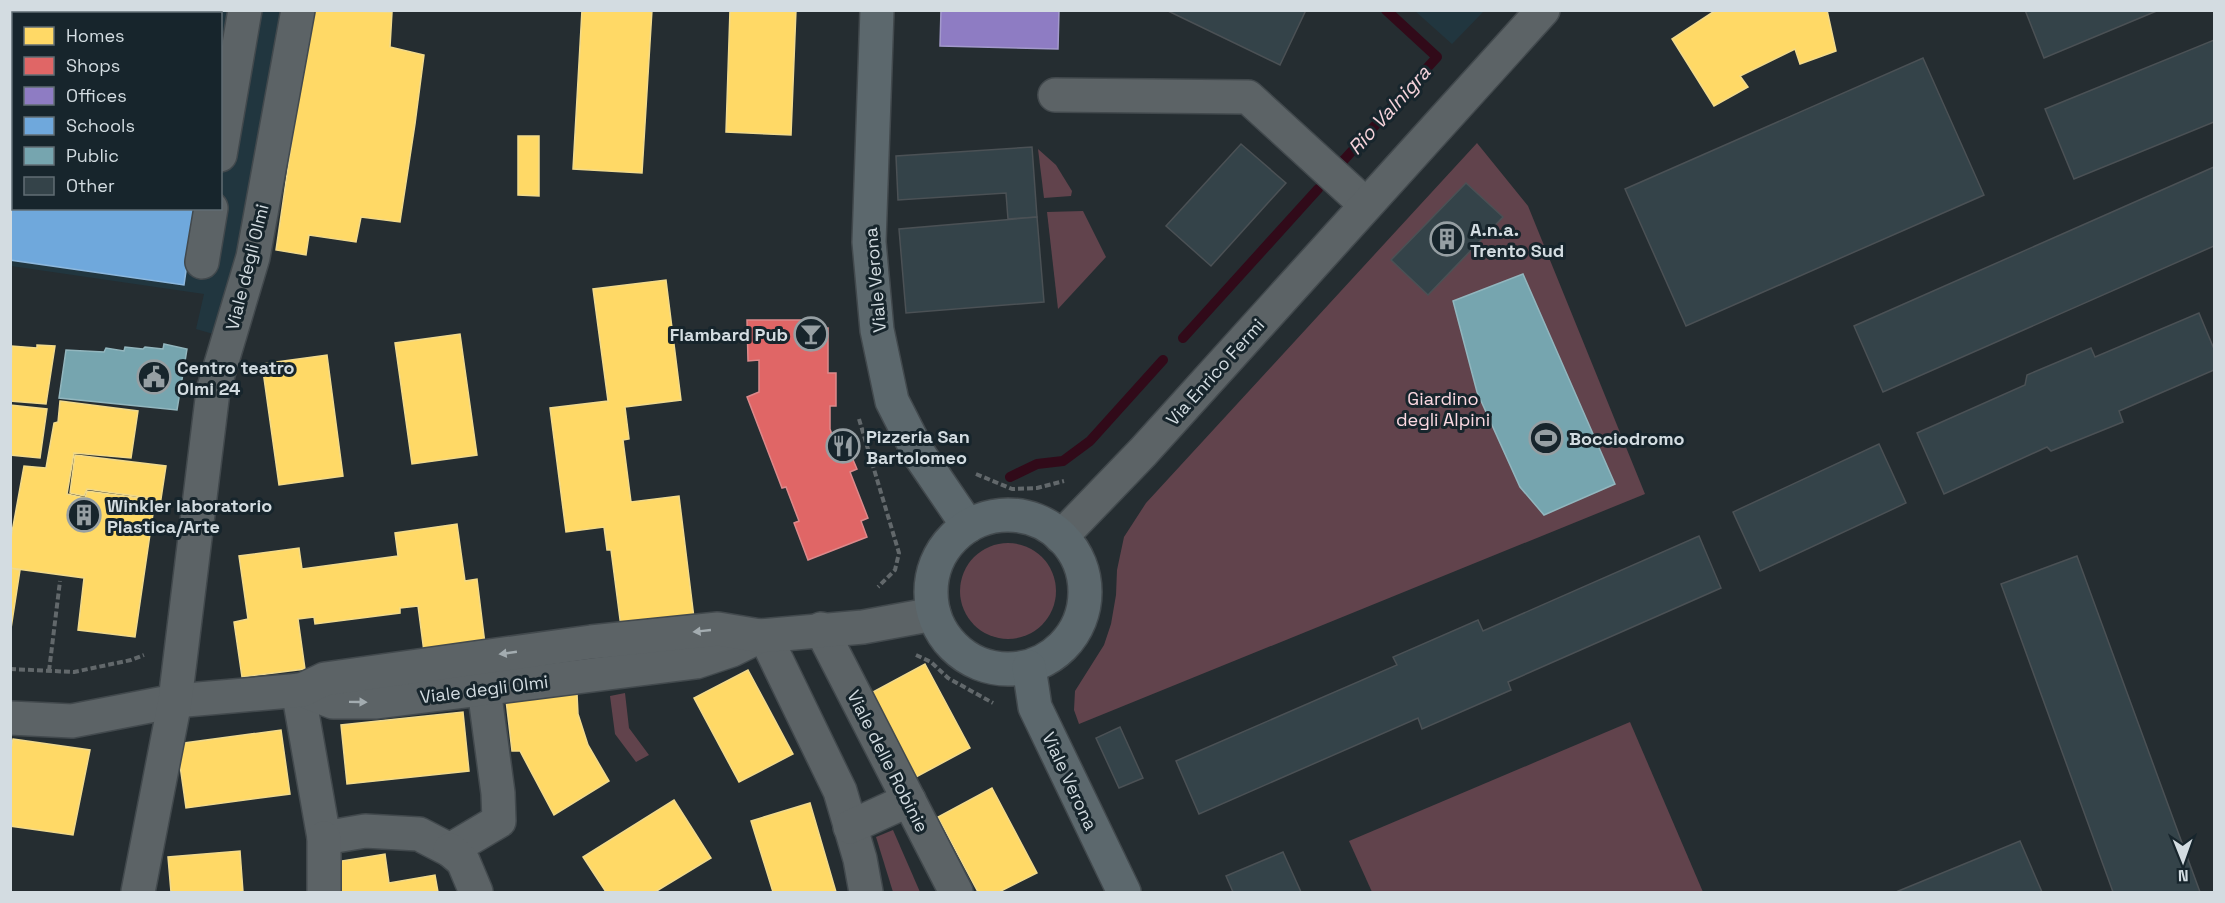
<svg xmlns="http://www.w3.org/2000/svg" width="2225" height="903" viewBox="0 0 2225 903" font-family="'Space Grotesk',sans-serif">
<rect width="100%" height="100%" fill="#252d31"/>
<g fill="#21363f" fill-rule="evenodd">
<path d="M11 11H284L239 276 217 335 196 329 204 294 11 266ZM14 14H220V208H14Z"/>
<path d="M1415 11H1484L1452 44Z"/>
</g>
<g fill="#61434c">
<path d="M1477 143 1528 206 1645 494 1079 724 1074 710 1075 691 1104 645 1111 624 1116 595 1117 570 1124 537 1146 503Z"/>
<path d="M1038 149 1056 165 1072 191 1071 196 1044 198Z"/>
<path d="M1083 211 1106 257 1058 309 1047 212Z"/>
<circle cx="1008" cy="591" r="48"/>
<path d="M625 693 629 728 649 755 636 762 615 734 610 696Z"/>
<path d="M1630 722 1703 892H1372L1349 841Z"/>
<path d="M893 830 920 892H893L876 837Z"/>
</g>
<g fill="#ffd966" stroke="#f2da8b" stroke-width="1.5">
<path d="M311 10 392 12 390 47 424 55 415 124 400 222 361 217 356 242 309 235 306 255 276 250Z"/>
<path d="M582 10H652L642 173 573 169Z"/>
<path d="M730 10H796L791 135 726 132Z"/>
<path d="M1716 10H1827L1836 51 1800 64 1795 49 1740 76 1748 87 1714 106 1672 39Z"/>
<path d="M518 136H539V196L518 195Z"/>
<path d="M666 280 681 400 625 407 629 439 623 440 631 502 679 496 694 618 621 627 611 550H607L604 527 566 532 550 408 608 401 593 289Z"/>
<path d="M460 334 477 455 412 464 395 343Z"/>
<path d="M37 345 55 346 46 404 10 401 12 346 37 348Z"/>
<path d="M327 355 343 476 279 485 262 364Z"/>
<path d="M60 401 138 411 131 458 74 453 67 494 85 498 87 491 155 500 135 637 78 630 84 578 10 568V543L24 466 46 468 54 423 58 422Z"/>
<path d="M10 405 47 409 40 458 10 455Z"/>
<path d="M75 455 166 466 159 512 154 510 156 499 87 489 84 496 70 493Z"/>
<path d="M457 524 465 581 477 579 485 644 424 652 418 606 400 608V613L315 624 314 617 298 619 305 669 242 677 234 622 248 619 239 556 299 548 302 569 398 556 395 533Z"/>
<path d="M10 568 20 570 10 635Z"/>
<path d="M925 664 970 748 916 777 871 693Z"/>
<path d="M748 670 793 754 739 782 694 698Z"/>
<path d="M577 694 578 714 588 745 609 781 554 815 520 751H512L506 700Z"/>
<path d="M463 712 469 771 347 784 341 725Z"/>
<path d="M281 730 290 794 186 808 177 744Z"/>
<path d="M13 739 90 750 73 835 10 826V753Z"/>
<path d="M992 788 1037 873 999 892H978L938 817Z"/>
<path d="M674 800 711 858 655 892H606L583 857Z"/>
<path d="M810 803 836 892H773L751 821Z"/>
<path d="M240 851 243 892H171L168 857Z"/>
<path d="M385 854 389 883 435 875 438 892H340L335 862Z"/>
</g>
<path fill="#e06666" stroke="#dc898b" stroke-width="1.5" d="M747 320H816V329L828 328V373H836V406H830V429L836 445 845 441 857 469 850 472 868 518 861 521 867 537 808 560 794 523 799 521 786 487 782 488 747 397 759 392V360L748 361Z"/>
<path fill="#8e7cc3" stroke="#a399cc" stroke-width="1.5" d="M941 10H1059L1058 49 940 46Z"/>
<g fill="#6fa8dc" stroke="#8db8de" stroke-width="1.5">
<path d="M72 10H181V14H71Z"/>
<path d="M10 17 14 18V208H195L184 285 10 260Z"/>
</g>
<g fill="#76a5af" stroke="#92b6be" stroke-width="1.5">
<path d="M1523 274 1615 484 1544 515 1520 487 1477 392 1453 301Z"/>
<path d="M164 344 187 349 177 410 59 398 66 350 104 352 106 348 124 351 125 347 143 349 145 347 163 349Z"/>
</g>
<g fill="none" stroke-linecap="round" stroke-linejoin="round">
<g stroke="#310a19" stroke-width="10">
<path d="M1343 161 1437 57 1386 10"/>
<path d="M1183 338 1318 189"/>
<path d="M1010 477 1037 464 1063 461 1090 441 1163 360"/>
</g>
</g>
<g fill="#344349" stroke="#4b5155" stroke-width="1.5">
<path d="M1166 10H1306L1280 65Z"/>
<path d="M2025 10H2159L2044 58Z"/>
<path d="M2214 40V122L2074 179 2045 109Z"/>
<path d="M1923 58 1984 195 1686 326 1625 189Z"/>
<path d="M1241 144 1286 183 1211 266 1166 226Z"/>
<path d="M1032 147 1037 217 1008 219 1006 193 898 200 896 156Z"/>
<path d="M2214 167V246L1883 392 1854 326Z"/>
<path d="M1466 183 1503 217 1428 295 1391 260Z"/>
<path d="M1037 217 1044 302 906 313 899 229Z"/>
<path d="M2199 313 2214 349V370L2119 411 2123 422 2051 451 2047 447 1944 494 1917 433 2025 385 2027 375 2091 348 2095 357Z"/>
<path d="M1879 444 1906 503 1760 571 1733 512Z"/>
<path d="M1699 536 1721 588 1508 682 1511 690 1422 729 1418 718 1199 814 1176 761 1397 665 1393 657 1478 620 1483 631Z"/>
<path d="M2077 556 2200 892H2113L2001 584Z"/>
<path d="M1120 727 1143 778 1119 788 1096 738Z"/>
<path d="M2020 841 2042 892H1896Z"/>
<path d="M1283 852 1301 892H1233L1226 876Z"/>
</g>
<g fill="none" stroke-linecap="round" stroke-linejoin="round">
<g stroke="#42494d" stroke-width="36">
<g id="minor">
<path d="M1055 95 1248 97 1366 205"/>
<path d="M220 155 245 10"/>
<path d="M202 262 211 208"/>
<path d="M1061 537 1143 452 1543 10"/>
<path d="M821 629 956 892"/>
<path d="M765 636 840 791 860 859 866 892"/>
<path d="M298 690 324 838 365 831 419 834 450 850 499 821 498 793 484 689"/>
<path d="M302 690 333 702H377L696 662 732 650 760 636"/>
<path d="M10 718 72 721 175 701 302 690 325 679 591 642 718 629 760 636 863 627 934 614"/>
<path d="M850 827 909 800"/>
<path d="M450 850 463 861 476 892"/>
<path d="M138 892 175 701 213 391 253 257 298 10"/>
<path d="M324 892V838"/>
</g>
</g>
<g stroke="#42494d" stroke-width="36">
<g id="major">
<path d="M877 10 869 242 877 330 892 401 919 454 968 526"/>
<circle cx="1008" cy="592" r="77"/>
<path d="M1029 667 1035 707 1124 892"/>
</g>
</g>
<g stroke="#62686b" stroke-width="4" stroke-dasharray="6 3" stroke-linecap="butt">
<path d="M859 419 899 553 895 570 878 587"/>
<path d="M976 474 1012 489 1037 488 1064 481"/>
<path d="M916 655 931 662 948 678 993 703"/>
<path d="M10 669 74 672 131 660 144 655"/>
<path d="M49 671 60 581"/>
</g>
<use href="#minor" stroke="#5c6366" stroke-width="33"/>
<use href="#major" stroke="#5c686d" stroke-width="33"/>
</g>
<defs><path id="oneway-solid" d="M-6-.8H1V-3.2L6.5 0L1 3.2V.8H-6Z" transform="scale(1.5)"/></defs>
<g fill="#a3acb0">
<use href="#oneway-solid" transform="translate(702 631) rotate(174)"/>
<use href="#oneway-solid" transform="translate(508 653) rotate(172)"/>
<use href="#oneway-solid" transform="translate(358 702) rotate(1)"/>
</g>
<defs>
<g id="building-ring" transform="scale(1.725)"><circle r="9.5" fill="#17252c" stroke="#969fa3" stroke-width="1.5"/><path d="M-4-6H4V6H1V3H-1V6H-4ZM-2.5-4.3h1.7v1.8h-1.7ZM.8-4.3h1.7v1.8H.8ZM-2.5-1h1.7V.8h-1.7ZM.8-1h1.7V.8H.8Z" fill="#969fa3"/></g>
<g id="bar-ring" transform="scale(1.725)"><circle r="9.5" fill="#17252c" stroke="#969fa3" stroke-width="1.5"/><path d="M-6-5H6L.8 .8V4.5H3.5V6h-7V4.5H-.8V.8Z" fill="#969fa3"/></g>
<g id="civic-ring" transform="scale(1.725)"><circle r="9.5" fill="#17252c" stroke="#969fa3" stroke-width="1.5"/><path d="M-.6-6.5H3V-4.5H.6V-3L4-1V1h2V6H-6V1h2V-1L-.6-3ZM-1.2 2.5V6h2.4V2.5Z" fill="#969fa3"/></g>
<g id="stadium-ring" transform="scale(1.725)"><circle r="9.5" fill="#17252c" stroke="#969fa3" stroke-width="1.5"/><path d="M0-5a6.5 5 0 1 0 0 10a6.5 5 0 1 0 0-10ZM-3.5-1.8h7v3.6h-7Z" fill="#969fa3"/></g>
<g id="restaurant-ring" transform="scale(1.725)"><circle r="9.5" fill="#17252c" stroke="#969fa3" stroke-width="1.5"/><path d="M-5-6h1v4h1v-4h1v4h1v-4h1v5L-1.5 .5V6h-2V.5L-5-1ZM5-6V6H3V1.5H1.5Q1.5-4 5-6Z" fill="#969fa3"/></g>
</defs>
<g fill-rule="evenodd">
<use href="#building-ring" x="1447" y="239"/>
<use href="#bar-ring" x="811" y="334"/>
<use href="#civic-ring" x="154" y="377"/>
<use href="#stadium-ring" x="1546" y="438"/>
<use href="#restaurant-ring" x="843" y="446"/>
<use href="#building-ring" x="84" y="515"/>
</g>
<g text-anchor="middle" dominant-baseline="central" stroke-width="6" stroke-linejoin="round" paint-order="stroke">
<g font-size="18" font-weight="bold" fill="#d3dce1" stroke="#17252c" text-anchor="start">
<text x="1470" y="229">A.n.a.<tspan x="1470" dy="21">Trento Sud</tspan></text>
<text x="788" y="334" text-anchor="end">Flambard Pub</text>
<text x="177" y="367">Centro teatro<tspan x="177" dy="21">Olmi 24</tspan></text>
<text x="866" y="436">Pizzeria San<tspan x="866" dy="21">Bartolomeo</tspan></text>
<text x="1569" y="438">Bocciodromo</text>
<text x="107" y="505">Winkler laboratorio<tspan x="107" dy="21">Plastica/Arte</tspan></text>
</g>
<g font-size="18" fill="#d3dce1" stroke="#17252c">
<text transform="translate(247 267) rotate(-76)">Viale degli Olmi</text>
<text transform="translate(875 280) rotate(-95)">Viale Verona</text>
<text transform="translate(1215 372) rotate(-48)">Via Enrico Fermi</text>
<text transform="translate(484 689) rotate(-7)">Viale degli Olmi</text>
<text transform="translate(888 761) rotate(63)">Viale delle Robinie</text>
<text transform="translate(1070 781) rotate(65)">Viale Verona</text>
</g>
<g font-size="18" fill="#fcd9e2" stroke="#17252c">
<text x="1443" y="398">Giardino<tspan x="1443" dy="21">degli Alpini</tspan></text>
</g>
<g font-size="20" font-style="italic" fill="#f6d3db" stroke="#17252c">
<text transform="translate(1389 110) rotate(-48)">Rio Valnigra</text>
</g>
</g>
<rect width="2225" height="903" fill="none" stroke="#d3dce1" stroke-width="24"/>
<rect x="12" y="12" width="210" height="198" fill="#17252c" stroke="#626e74" stroke-width="1.5"/>
<rect x="24" y="27" width="30" height="18" fill="#ffd966" stroke="#626e74" stroke-width="1.5"/>
<text x="66" y="42" font-size="18" fill="#d3dce1">Homes</text>
<rect x="24" y="57" width="30" height="18" fill="#e06666" stroke="#626e74" stroke-width="1.5"/>
<text x="66" y="72" font-size="18" fill="#d3dce1">Shops</text>
<rect x="24" y="87" width="30" height="18" fill="#8e7cc3" stroke="#626e74" stroke-width="1.5"/>
<text x="66" y="102" font-size="18" fill="#d3dce1">Offices</text>
<rect x="24" y="117" width="30" height="18" fill="#6fa8dc" stroke="#626e74" stroke-width="1.5"/>
<text x="66" y="132" font-size="18" fill="#d3dce1">Schools</text>
<rect x="24" y="147" width="30" height="18" fill="#76a5af" stroke="#626e74" stroke-width="1.5"/>
<text x="66" y="162" font-size="18" fill="#d3dce1">Public</text>
<rect x="24" y="177" width="30" height="18" fill="#344349" stroke="#626e74" stroke-width="1.5"/>
<text x="66" y="192" font-size="18" fill="#d3dce1">Other</text>
<g transform="translate(2183 861) rotate(179)" stroke="#17252c" stroke-width="4.5" paint-order="stroke">
<path d="M0-4.5L10 22L0 15L-10 22Z" fill="#d3dce1"/>
<text y="-9" font-size="16" font-weight="bold" text-anchor="middle" fill="#d3dce1">N</text>
</g>
</svg>
